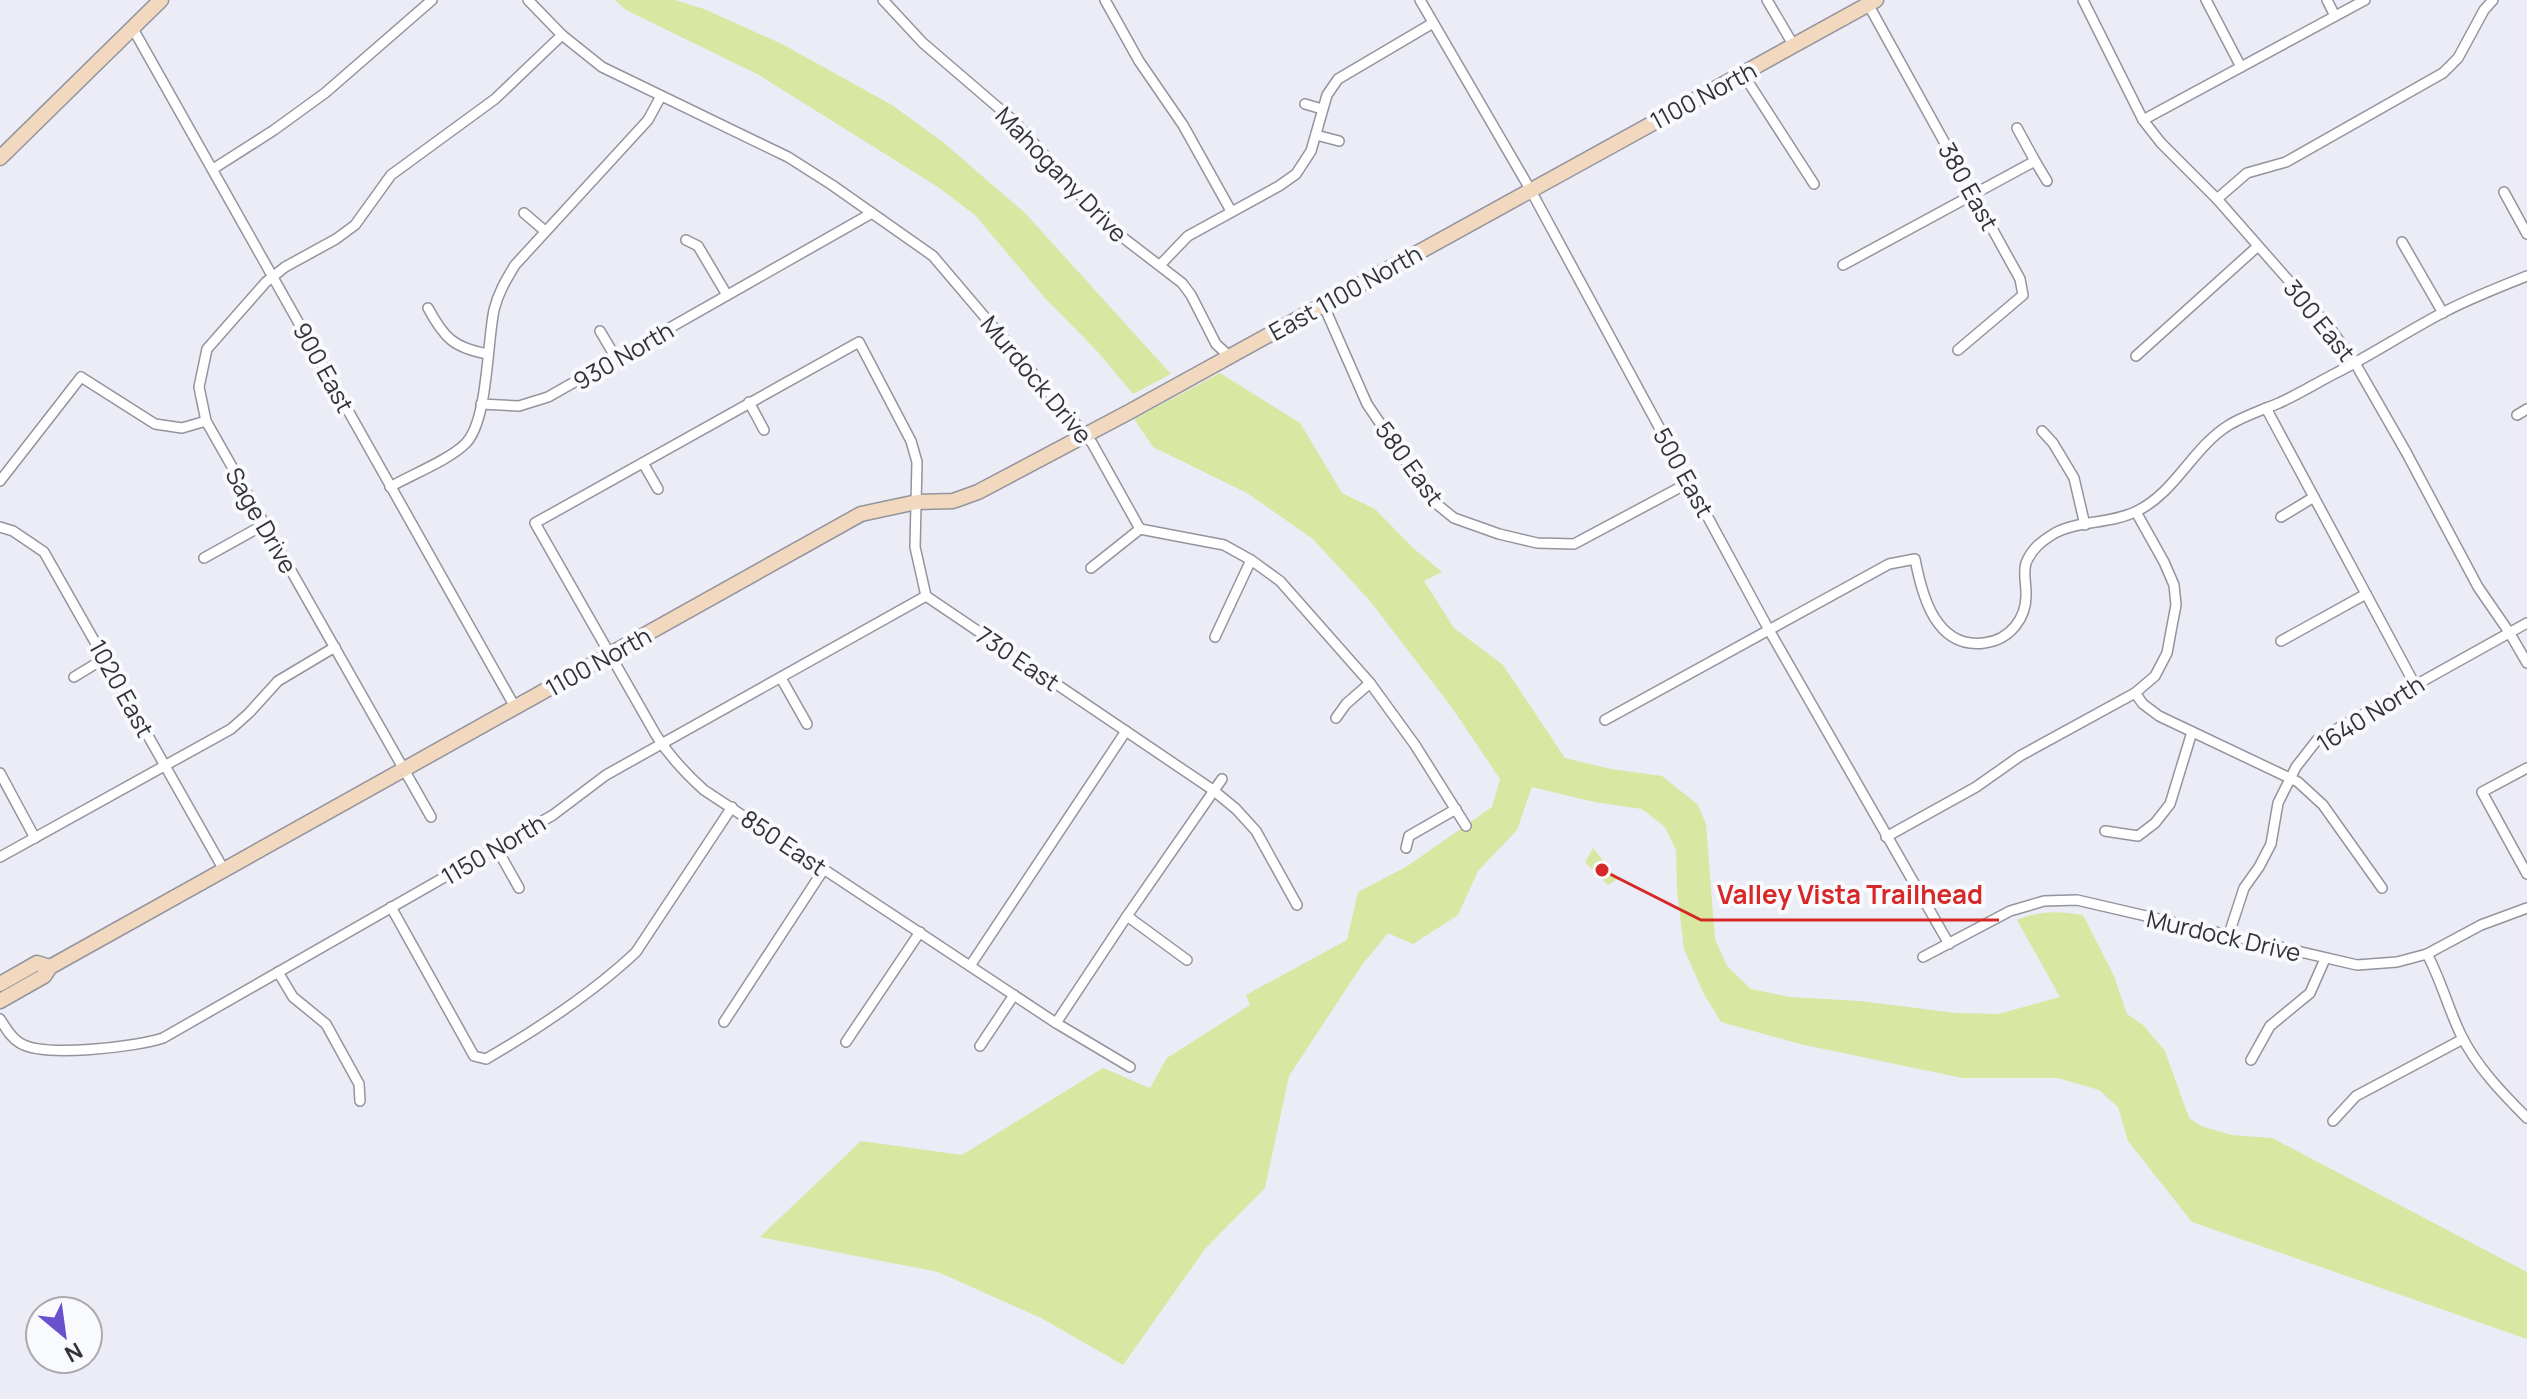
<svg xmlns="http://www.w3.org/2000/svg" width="2527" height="1399" viewBox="0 0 2527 1399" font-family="Manrope,sans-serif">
<rect width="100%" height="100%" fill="#ebecf5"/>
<g fill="#d8e7a1">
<path d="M615 0H675L704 9 782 44 892 105 944 143 1025 213 1171 374 1133 394 1096 350 1044 297 975 215 938 187 759 75 626 10Z"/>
<path d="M1220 373 1300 423 1342 493 1375 509 1413 548 1442 572 1424 581 1454 628 1503 665 1565 758 1611 769 1662 776 1698 805 1706 824 1715 939 1727 966 1751 989 1790 997 1860 1001 1956 1013 1998 1014 2060 997 2017 920C2041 910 2059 911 2083 915L2114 976 2127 1014 2143 1025 2165 1051 2189 1118 2201 1126 2232 1135 2272 1138 2527 1272V1339L2192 1222 2128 1141 2118 1107 2099 1090 2058 1078H1962L1800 1044 1721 1022 1704 994 1684 949 1677 890 1676 850 1665 827 1642 809 1594 802 1532 787 1517 830 1478 871 1458 915 1413 944 1388 933 1362 965 1289 1076 1265 1188 1205 1249 1123 1365 1041 1318 938 1272 760 1237 861 1141 962 1155 1103 1068 1150 1088 1167 1058 1250 1005 1246 995 1347 940 1358 892 1406 867 1492 807 1500 779 1450 705 1370 601 1313 539 1247 493 1153 447 1134 419Z"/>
<path d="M1593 848 1618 879 1608 885 1585 862Z"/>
</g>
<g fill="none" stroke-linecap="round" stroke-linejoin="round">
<g stroke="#93949d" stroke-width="12">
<g id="street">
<path d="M528 0 562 35 602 67 788 157 832 185 933 256 1092 443 1140 529 1224 545 1251 560 1280 581 1370 683 1415 745 1466 826"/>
<path d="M883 0 923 43 1015 122 1096 213 1117 233 1182 283 1191 295 1216 344 1229 356"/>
<path d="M1105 0 1139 61 1183 125 1231 211"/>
<path d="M1420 0 1530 189 1769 630 1949 944"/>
<path d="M1767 0 1794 46"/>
<path d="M2083 0 2143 120 2161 143 2217 199 2297 290 2330 328 2355 363 2406 452 2478 587 2509 632 2527 663"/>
<path d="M2206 0 2241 67"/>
<path d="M2327 0 2335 16"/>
<path d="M1868 4 2020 279 2023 295 1958 350"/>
<path d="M132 27 515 707"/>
<path d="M1743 74 1814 184"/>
<path d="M1305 104 1322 109"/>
<path d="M2143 120 2365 0"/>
<path d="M2017 128 2035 161"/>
<path d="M1316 135 1339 141"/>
<path d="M213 169 274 130 325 93 432 0"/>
<path d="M2504 192 2527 234"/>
<path d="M2217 199 2247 173 2286 162 2443 73 2458 58 2484 10 2493 0"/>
<path d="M524 213 545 231"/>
<path d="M686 240 698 246 727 295"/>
<path d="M2402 242 2443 313"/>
<path d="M1160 265 1188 236 1279 186 1296 174 1311 151 1327 95 1338 79 1433 23"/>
<path d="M1843 265 2035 161 2047 181"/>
<path d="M1323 304 1367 404 1433 501 1454 518 1499 534 1537 543 1574 544 1690 482"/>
<path d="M428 308C444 338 454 348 488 354"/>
<path d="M600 331 616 358"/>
<path d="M2136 356 2258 246"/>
<path d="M749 402 764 430"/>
<path d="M481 404 519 406 548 397 872 213"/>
<path d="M2266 408 2415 685"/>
<path d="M2517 415 2527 409"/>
<path d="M2042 431 2053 443 2074 478 2085 525"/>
<path d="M643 463 658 489"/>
<path d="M0 481 81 377 155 424 182 428 206 421"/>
<path d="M390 487C411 475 451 459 466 443 488 420 487 343 494 310 498 293 506 280 515 265L648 120 661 96"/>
<path d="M2281 517 2314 497"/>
<path d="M0 527 13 531 44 552 224 870"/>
<path d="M204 558 265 524"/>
<path d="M1091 568 1140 529"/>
<path d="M1215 637 1251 560"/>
<path d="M2281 641 2366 594"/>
<path d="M74 677 105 658"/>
<path d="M781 678 807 724"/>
<path d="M2135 693 2143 704 2159 716 2298 782 2323 805 2382 888"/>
<path d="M1336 718 1346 704 1370 683"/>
<path d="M1605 720 1889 564 1915 559C1922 596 1936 649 1984 643 2010 640 2027 618 2026 593 2026 583 2023 572 2026 563 2032 548 2042 541 2055 533 2080 520 2111 524 2137 511 2176 492 2192 448 2229 425 2244 416 2262 410 2279 403 2299 394 2318 382 2338 372 2374 353 2408 331 2444 312 2471 298 2499 287 2527 276"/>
<path d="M2527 768 2482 792 2527 874"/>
<path d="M0 773 35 838"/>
<path d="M431 817 206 421 199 387 207 349 266 282 285 267 336 239 355 225 391 175 495 99 562 35"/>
<path d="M2105 831 2138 836 2155 823 2170 804 2192 732"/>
<path d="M1886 837 1976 787 2020 756 2135 693 2155 676 2167 653 2172 626 2176 605 2174 585 2164 562 2136 512"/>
<path d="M496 847 519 888"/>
<path d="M1406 848 1409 836 1456 809"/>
<path d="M0 857 231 729 249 713 278 681 335 647"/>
<path d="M391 907 474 1056 486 1059C535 1031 595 991 636 952L732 807"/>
<path d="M1127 916 1187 960"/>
<path d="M2228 937 2244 888 2259 867 2271 844 2278 803 2296 767 2317 740 2527 623"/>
<path d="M2427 954C2441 980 2448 1008 2461 1035 2477 1067 2502 1093 2527 1118"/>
<path d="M1923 957 2010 911 2044 901 2077 900 2357 965 2397 962 2427 954 2481 925 2527 908"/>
<path d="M970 966 1126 731"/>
<path d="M278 972 293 997 326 1024 359 1084 360 1101"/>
<path d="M0 1019C6 1028 10 1037 20 1043 43 1058 136 1047 163 1038L553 815 606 775 926 596"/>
<path d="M724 1022 824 869"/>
<path d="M1056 1023 1127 916 1222 779"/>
<path d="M846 1042 920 932"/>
<path d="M980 1046 1014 995"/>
<path d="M2251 1060 2270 1026 2310 993 2325 959"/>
<path d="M1130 1067 1056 1023 704 790C685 773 670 757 656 735L535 523 859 342 911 441 917 462 915 547 926 596 1213 790 1236 809 1256 831 1297 905"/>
<path d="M2333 1121 2356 1096 2463 1039"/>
</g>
</g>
<g stroke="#93949d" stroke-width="17">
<g id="secondary">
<path d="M0 158 161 0"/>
<path d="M0 984 37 963 50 967"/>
<path d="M0 1001 44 976 50 967 861 514 917 502 953 501 978 492 1129 412 1876 0"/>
</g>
</g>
<use href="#street" stroke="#fff" stroke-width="9"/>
<use href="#secondary" stroke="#f1d8bf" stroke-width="14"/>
</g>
<g text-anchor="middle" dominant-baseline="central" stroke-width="8" stroke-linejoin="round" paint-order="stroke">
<g font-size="24" fill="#333337" stroke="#f9fafe">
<text transform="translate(1703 95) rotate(-28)">1100 North</text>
<text transform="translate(1062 174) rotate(46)">Mahogany Drive</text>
<text transform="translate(1969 186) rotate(61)">380 East</text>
<text transform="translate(1345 292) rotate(-29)">East 1100 North</text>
<text transform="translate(2320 320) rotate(51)">300 East</text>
<text transform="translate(623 355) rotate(-30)">930 North</text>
<text transform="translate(324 367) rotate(61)">900 East</text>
<text transform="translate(1037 379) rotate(50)">Murdock Drive</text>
<text transform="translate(1410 463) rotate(54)">580 East</text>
<text transform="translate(1684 472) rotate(61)">500 East</text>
<text transform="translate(262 520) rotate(60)">Sage Drive</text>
<text transform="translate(1018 658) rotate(34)">730 East</text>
<text transform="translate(598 661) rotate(-29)">1100 North</text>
<text transform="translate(122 688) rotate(61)">1020 East</text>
<text transform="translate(2370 713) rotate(-32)">1640 North</text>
<text transform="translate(784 842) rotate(34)">850 East</text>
<text transform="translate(493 849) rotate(-30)">1150 North</text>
<text transform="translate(2224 935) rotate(13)">Murdock Drive</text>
</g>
</g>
<path fill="none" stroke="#d62828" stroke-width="3" d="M1602 870L1701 920H1999"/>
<circle fill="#d62828" stroke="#f9fafe" stroke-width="3" cx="1602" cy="870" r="8"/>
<g font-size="26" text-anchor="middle" font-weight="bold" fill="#d62828" stroke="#f9fafe" stroke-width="8" stroke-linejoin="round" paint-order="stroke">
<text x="1850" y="904">Valley Vista Trailhead</text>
</g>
<g transform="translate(64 1335) rotate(151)"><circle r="38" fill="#f9fafe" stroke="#aaaaae" stroke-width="2"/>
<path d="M0-6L14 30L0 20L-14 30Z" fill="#6951cb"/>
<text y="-12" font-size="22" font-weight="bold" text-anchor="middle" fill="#333337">N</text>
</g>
</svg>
